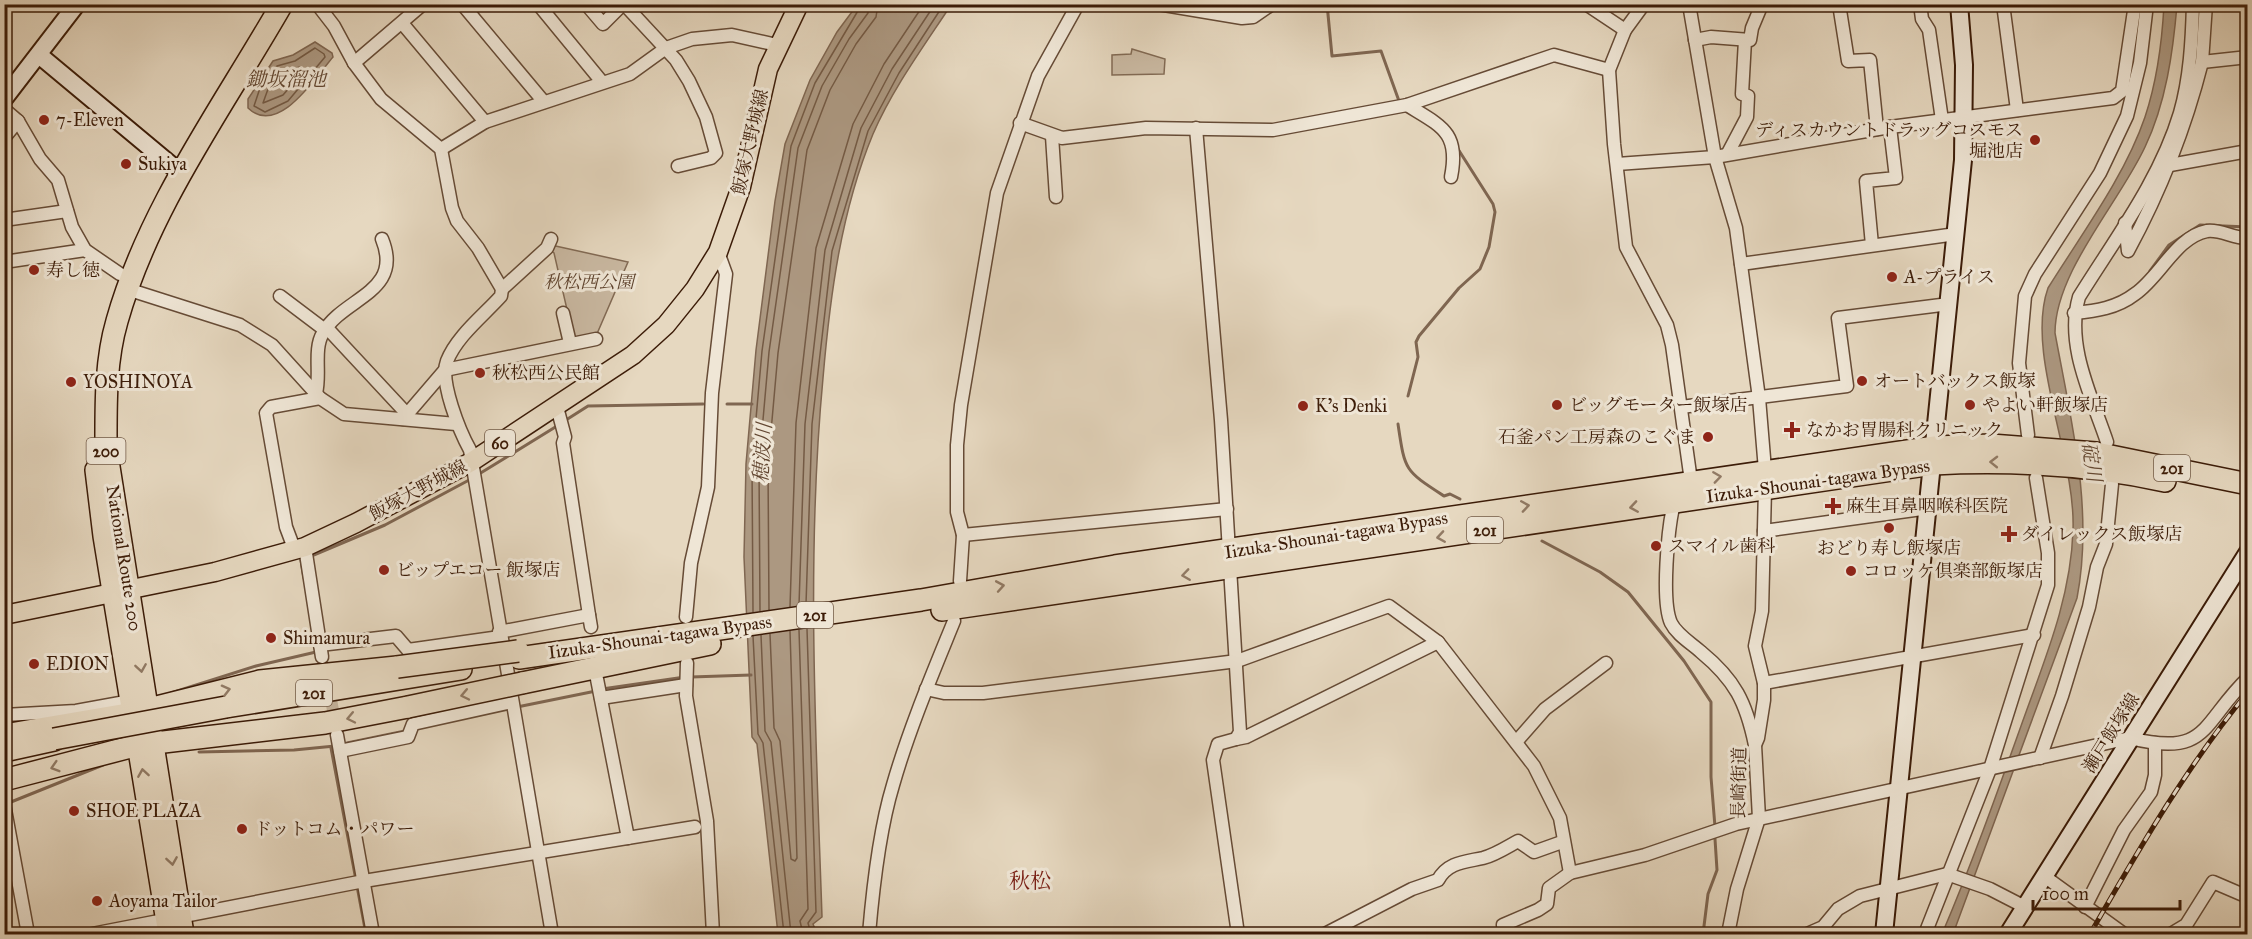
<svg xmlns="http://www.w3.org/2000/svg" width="2252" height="939" viewBox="0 0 2252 939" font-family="'IM FELL Great Primer','Noto Serif JP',serif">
<rect width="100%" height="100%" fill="#e6d8c0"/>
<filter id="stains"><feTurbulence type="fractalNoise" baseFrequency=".00333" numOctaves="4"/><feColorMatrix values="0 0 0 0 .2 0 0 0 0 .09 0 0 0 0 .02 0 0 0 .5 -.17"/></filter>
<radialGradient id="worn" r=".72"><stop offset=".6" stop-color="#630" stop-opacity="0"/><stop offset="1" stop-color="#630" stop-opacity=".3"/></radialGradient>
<g fill="#c9b8a1" stroke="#826a54" stroke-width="1.5">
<path d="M1132 49 1165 59 1164 74 1112 75V55L1131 54Z"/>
<path d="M551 245 628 262 596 336 574 340 554 253 548 249Z"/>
</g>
<g fill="#ac9881" stroke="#7f6651" stroke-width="1.5">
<path d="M857 5H951C924 46 893 88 873 134 841 211 830 296 823 378 806 558 816 737 822 917L813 924 817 934H778L757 744 752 737 744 557 746 464 756 350 775 201 785 144 810 80 837 32Z"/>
<path d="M2164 5H2177C2173 52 2166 103 2145 147 2119 203 2055 272 2055 333 2071 420 2094 510 2077 598L1953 934H1942C1971 866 1996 796 2021 726 2044 661 2071 599 2073 530 2076 457 2025 353 2048 288 2081 235 2125 176 2145 117 2157 81 2162 42 2164 5Z"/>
<path d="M315 42 332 53 333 57C315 78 278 137 248 108V99L273 61 293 55Z"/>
</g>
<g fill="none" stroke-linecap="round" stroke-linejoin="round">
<g stroke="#745a44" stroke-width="1.5">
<path d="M315 48 324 54 325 57 288 101 265 112 254 106 261 85 277 66 295 61Z"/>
<path d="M300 67 303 72 283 95 263 103 268 89 281 72Z"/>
<path d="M806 604 812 424 832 251 868 131 899 73 944 4"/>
<path d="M799 605 805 424 825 250 861 128 892 69 935 4"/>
<path d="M790 607 796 423 816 248 853 124 884 64 924 4"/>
<path d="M769 610 768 465 778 353 807 150 830 90 856 44 876 17 878 4"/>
<path d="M760 611 759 465 769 352 798 148 822 86 849 39 868 13 869 4"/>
<path d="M753 612 752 464 762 351 791 146 815 83 862 4"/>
<path d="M807 629 816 912 808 923 811 934"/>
<path d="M799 630 808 909 800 921 803 934"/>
<path d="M770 634 774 728 780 741 791 859 795 861 797 858 790 631"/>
<path d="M761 635 765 731 771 742 791 934"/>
<path d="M753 636 758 734 763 743 784 934"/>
</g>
<g stroke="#7f6651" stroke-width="3">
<path d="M1327 4 1332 56 1381 51 1399 101"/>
<path d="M2150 271 2169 245 2200 225 2248 227"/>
<path d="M1408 396 1418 357 1416 342 1419 336 1459 288 1480 269 1489 247 1495 212 1493 204 1458 149"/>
<path d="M727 404H752"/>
<path d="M566 420 588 406 703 404"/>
<path d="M1398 424C1405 471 1404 470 1444 496L1450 494 1460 499"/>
<path d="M479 474 557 426"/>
<path d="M1542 541 1600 572 1628 592 1684 661 1711 702V777L1715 827"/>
<path d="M309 557 385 525 471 479"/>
<path d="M303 559 301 560 304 578"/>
<path d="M691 677 751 675"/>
<path d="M602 689 685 677"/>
<path d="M171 693 256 666 316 652"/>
<path d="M517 707 596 691"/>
<path d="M347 743 405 731"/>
<path d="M331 748 356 880"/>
<path d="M199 752 294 750 335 746"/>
<path d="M6 804 103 765"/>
<path d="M357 886 366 934"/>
<path d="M1703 934 1708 894 1717 870 1715 839"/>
</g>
<path stroke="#c4b29b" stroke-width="12" stroke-dasharray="12 6" stroke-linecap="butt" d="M328 684 336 726"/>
<g stroke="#664b36" stroke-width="15">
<g id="street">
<path d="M317 4 334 26 354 63 381 99 441 149 452 208 457 221 478 248 502 289 501 296C483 316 457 336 447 361 439 381 460 432 470 450L552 934"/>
<path d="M462 4 544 102"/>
<path d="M538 4 602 82"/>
<path d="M586 4 603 24 623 4"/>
<path d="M624 4 676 60 689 81 706 117 716 153 711 158 678 166"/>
<path d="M1158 4 1242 18 1253 17 1272 4"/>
<path d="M1586 4 1625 30"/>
<path d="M1644 4 1625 30 1609 70 1614 144 1626 247 1667 325 1672 345 1691 481C1685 487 1676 495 1674 503 1668 527 1661 601 1671 623 1677 635 1691 643 1701 652 1735 680 1746 702 1755 745"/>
<path d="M1689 4 1715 157 1736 228 1759 398 1765 470"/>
<path d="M1839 4 1848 61 1870 60 1877 129"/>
<path d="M1920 4 1922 19 1929 30 1942 120"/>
<path d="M2003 4 2017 110"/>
<path d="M2206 4 2202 62 2248 57"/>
<path d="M402 23 485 122"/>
<path d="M1695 40 1711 37 1750 40 1752 28 1762 4"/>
<path d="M354 63 423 4"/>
<path d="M1407 105C1441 126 1460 132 1451 177"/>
<path d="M4 109 18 121 40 159 58 180 72 227 85 250 120 274"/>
<path d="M1020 123 1062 138 1146 128 1273 130 1407 105 1554 55 1609 70"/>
<path d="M1196 128 1221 420 1240 732 1236 739 1218 744 1213 760 1238 934"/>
<path d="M1052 136 1056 197"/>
<path d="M4 138 18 121"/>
<path d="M441 149 485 122 630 74 666 48 692 39 732 35 777 45"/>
<path d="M1728 153 1747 117 1748 96 1742 94 1745 40"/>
<path d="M1617 164 1715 157 1890 127 2113 98 2122 91 2135 4"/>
<path d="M2170 165 2248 151"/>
<path d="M4 220 67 211"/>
<path d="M2125 223 2128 251C2161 190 2185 129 2202 62"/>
<path d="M1872 245 1866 181 1896 178 1890 127"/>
<path d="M4 262 85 250"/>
<path d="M1741 264 1956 234"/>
<path d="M127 289 240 325 272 345 320 398 344 414 456 424"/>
<path d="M502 289 547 248 551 239"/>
<path d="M280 296 325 330"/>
<path d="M563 313 570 343"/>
<path d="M2074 313C2096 311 2117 308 2135 294 2160 277 2176 237 2207 231 2221 229 2234 239 2248 238"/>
<path d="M327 328 407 414"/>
<path d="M316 393C321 375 313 349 323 333 343 297 404 293 382 239"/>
<path d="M557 407 565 437 563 443 589 615"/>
<path d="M1681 407 1847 386 1838 318 1949 304"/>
<path d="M403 419 445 370 596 339"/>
<path d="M2028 435 2019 363 2025 296 2035 274 2100 173 2127 116 2140 63 2147 4"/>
<path d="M2107 442C2092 397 2065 345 2079 297 2115 239 2160 180 2180 113 2190 78 2192 41 2193 4"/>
<path d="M1764 531 1929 508"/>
<path d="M963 535 1227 509"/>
<path d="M305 547 322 657"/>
<path d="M295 551 286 527 266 413 271 407 320 398"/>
<path d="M960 581 963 535 957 512V445L961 405 997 193 1038 76 1078 4"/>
<path d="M686 617 691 563 708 487 712 393 726 274 718 252"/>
<path d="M499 632 589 615 591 627"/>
<path d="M320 645 396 636 408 650 500 637"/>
<path d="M687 663 686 696 707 821 713 934"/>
<path d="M597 679 628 838"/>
<path d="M1764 683 2034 635"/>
<path d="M926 689 944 693H983L1237 661 1389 606 1438 642 1534 766 1560 818 1570 873"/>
<path d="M601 698 686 685"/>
<path d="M4 715 76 711 131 701"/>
<path d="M337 735 373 934"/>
<path d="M1236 739 1246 737 1438 642"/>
<path d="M1516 742 1545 709 1606 663"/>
<path d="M340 751 408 737 413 724 512 702"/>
<path d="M2040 758 2062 696 2089 607 2097 567 2106 544 2112 484"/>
<path d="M4 804 28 934"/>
<path d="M2044 876 2124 934"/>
<path d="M2085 907 2124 830 2151 792 2155 775V743"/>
<path d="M92 934 364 881 695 827"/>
<path d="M869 934C873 887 879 831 893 785 909 729 932 675 954 621"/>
<path d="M1325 934 1412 889 1438 880C1448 862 1465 862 1483 858 1495 855 1507 847 1518 841L1534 852 1562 842"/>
<path d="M1504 934 1503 925 1538 910 1547 904 1549 888 1570 873 1645 855 1736 824 2130 738C2209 758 2201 723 2248 678"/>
<path d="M1728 934 1737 889 1759 818 1755 745 1758 738 1764 700V683L1755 646 1762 611 1765 488"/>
<path d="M1807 934 1823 927 1838 909 1860 896 1947 874 1990 889 2025 907"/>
<path d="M1925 934 1990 769 2048 585V553L2036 478"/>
<path d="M2171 934 2186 925 2213 882 2248 897"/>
</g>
</g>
<g stroke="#3c1c08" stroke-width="20">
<g id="secondary">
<path d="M39 55 171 165 183 171"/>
<path d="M4 99 77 4"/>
<path d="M1884 934 1963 160 1964 65 1959 4"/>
<path d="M2008 934 2248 552"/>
</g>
</g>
<g stroke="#3c1c08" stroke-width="21">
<path id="primary" d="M4 615 215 572 305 547 356 523 471 462 633 355 666 325 695 289 718 252 741 187 768 69 799 4"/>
</g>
<g stroke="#3c1c08" stroke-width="24">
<g id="highway">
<path d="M96 470 104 536 169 934"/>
<path d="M942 610 1933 464C2011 460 2089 464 2165 481"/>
<path d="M519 658 921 600 1115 566 1935 447 1991 445 2096 453 2248 484"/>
<path d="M522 683 710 644"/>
<path d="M226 707 461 669"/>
<path d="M4 735 133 713 260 681 397 667"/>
<path d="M4 751 54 740"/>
<path d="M4 780 138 745 325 723 408 707"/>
<path d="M183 934 106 448C106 406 105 362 117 321 149 207 223 107 282 4"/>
</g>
</g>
<use href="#street" stroke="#efe6d6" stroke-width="12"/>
<use href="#secondary" stroke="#efe6d6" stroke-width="16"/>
<use href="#primary" stroke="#e6d8c0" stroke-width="18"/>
<use href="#highway" stroke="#e6d8c0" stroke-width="21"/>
<g stroke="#3c1c08" stroke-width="5">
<path id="rail" d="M2090 934C2138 851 2186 767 2248 692"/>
</g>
<use href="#rail" stroke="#efe6d6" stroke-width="3" stroke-dasharray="9" stroke-linecap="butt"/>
<g stroke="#3c1c08" stroke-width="24" stroke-linecap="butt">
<g id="highway-bridge">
<path d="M397 667 518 651"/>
<path d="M408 707 522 683"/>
<path d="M54 739 226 707"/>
</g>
</g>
<use href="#highway-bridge" stroke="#e6d8c0" stroke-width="21"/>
</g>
<defs><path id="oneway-chevron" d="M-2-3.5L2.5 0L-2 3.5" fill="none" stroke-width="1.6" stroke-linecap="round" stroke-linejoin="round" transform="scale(1.5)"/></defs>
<g stroke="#917a64">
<use href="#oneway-chevron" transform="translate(1994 462) rotate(-179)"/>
<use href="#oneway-chevron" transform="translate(1717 477) rotate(-8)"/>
<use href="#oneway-chevron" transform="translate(1525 506) rotate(-9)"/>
<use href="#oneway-chevron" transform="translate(1634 507) rotate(171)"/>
<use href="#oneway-chevron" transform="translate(1441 537) rotate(171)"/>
<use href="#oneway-chevron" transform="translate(1186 575) rotate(172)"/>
<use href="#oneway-chevron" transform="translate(1000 586) rotate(-10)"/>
<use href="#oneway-chevron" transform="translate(141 668) rotate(81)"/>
<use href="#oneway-chevron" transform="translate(226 690) rotate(-14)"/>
<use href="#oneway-chevron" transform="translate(465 695) rotate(168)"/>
<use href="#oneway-chevron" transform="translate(351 718) rotate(168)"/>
<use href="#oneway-chevron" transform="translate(55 767) rotate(163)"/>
<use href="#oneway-chevron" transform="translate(143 773) rotate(-99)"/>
<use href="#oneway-chevron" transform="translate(172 861) rotate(81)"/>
</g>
<g fill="#8f2418" stroke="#efe6d6" stroke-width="2">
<circle cx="44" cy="120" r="6"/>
<circle cx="2035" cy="140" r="6"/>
<circle cx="126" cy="164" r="6"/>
<circle cx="34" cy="270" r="6"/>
<circle cx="1892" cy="277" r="6"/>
<circle cx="480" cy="373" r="6"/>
<circle cx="1862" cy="381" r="6"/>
<circle cx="71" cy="382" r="6"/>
<circle cx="1557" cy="405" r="6"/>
<circle cx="1970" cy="405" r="6"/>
<circle cx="1303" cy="406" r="6"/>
<path d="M1789 421h6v6h6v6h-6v6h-6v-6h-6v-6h6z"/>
<circle cx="1708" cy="437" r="6"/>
<path d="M1830 497h6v6h6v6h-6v6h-6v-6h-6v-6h6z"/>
<circle cx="1889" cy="528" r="6"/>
<path d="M2006 525h6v6h6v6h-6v6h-6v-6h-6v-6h6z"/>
<circle cx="1656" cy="546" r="6"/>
<circle cx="384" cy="570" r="6"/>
<circle cx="1851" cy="571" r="6"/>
<circle cx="271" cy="638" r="6"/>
<circle cx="34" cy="664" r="6"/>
<circle cx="74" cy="811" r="6"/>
<circle cx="242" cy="829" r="6"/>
<circle cx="97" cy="901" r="6"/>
</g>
<g text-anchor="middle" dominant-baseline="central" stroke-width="6" stroke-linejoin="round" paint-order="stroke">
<g fill="#efe6d6" stroke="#725946" stroke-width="1.5">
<rect x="485" y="430" width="30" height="26" rx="4.5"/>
<rect x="86.5" y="438" width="39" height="26" rx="4.5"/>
<rect x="2154" y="455" width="36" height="26" rx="4.5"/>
<rect x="1467" y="517" width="36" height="26" rx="4.5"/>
<rect x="797" y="602" width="36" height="26" rx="4.5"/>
<rect x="296" y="680" width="36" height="26" rx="4.5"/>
</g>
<g font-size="16" font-weight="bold" fill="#3c1c08">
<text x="500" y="443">60</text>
<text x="106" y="451">200</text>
<text x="2172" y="468">201</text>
<text x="1485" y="530">201</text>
<text x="815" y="615">201</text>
<text x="314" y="693">201</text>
</g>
<g font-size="18" fill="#3c1c08" stroke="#efe6d6" text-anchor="start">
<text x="56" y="120">7-Eleven</text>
<text x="2023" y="130" text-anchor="end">ディスカウントドラッグコスモス<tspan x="2023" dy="21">堀池店</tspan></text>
<text x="138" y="164">Sukiya</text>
<text x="46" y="270">寿し徳</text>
<text x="1904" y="277">A-プライス</text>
<text x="492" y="373">秋松西公民館</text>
<text x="1874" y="381">オートバックス飯塚</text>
<text x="83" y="382">YOSHINOYA</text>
<text x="1569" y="405">ビッグモーター飯塚店</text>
<text x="1982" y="405">やよい軒飯塚店</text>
<text x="1315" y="406">K's Denki</text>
<text x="1806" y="430">なかお胃腸科クリニック</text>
<text x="1696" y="437" text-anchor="end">石釜パン工房森のこぐま</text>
<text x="1846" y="506">麻生耳鼻咽喉科医院</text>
<text x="2021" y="534">ダイレックス飯塚店</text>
<text x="1668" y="546">スマイル歯科</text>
<text x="1889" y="548" text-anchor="middle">おどり寿し飯塚店</text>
<text x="396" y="570">ビップエコー 飯塚店</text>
<text x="1863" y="571">コロッケ倶楽部飯塚店</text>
<text x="283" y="638">Shimamura</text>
<text x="46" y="664">EDION</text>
<text x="86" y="811">SHOE PLAZA</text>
<text x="254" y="829">ドットコム・パワー</text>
<text x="109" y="901">Aoyama Tailor</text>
</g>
<g font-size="18" fill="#3c1c08" stroke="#efe6d6">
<text transform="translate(750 142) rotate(-77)">飯塚大野城線</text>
<text transform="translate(1818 481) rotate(-8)">Iizuka-Shounai-tagawa Bypass</text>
<text transform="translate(418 490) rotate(-28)">飯塚大野城線</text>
<text transform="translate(1336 535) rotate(-9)">Iizuka-Shounai-tagawa Bypass</text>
<text transform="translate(124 558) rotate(81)">National Route 200</text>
<text transform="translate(660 637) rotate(-8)">Iizuka-Shounai-tagawa Bypass</text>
<text transform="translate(2111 733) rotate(-58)">瀬戸飯塚線</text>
<text transform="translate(1739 783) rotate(-89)">長崎街道</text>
</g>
<g font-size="18" font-style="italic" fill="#5f432e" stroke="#efe6d6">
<text x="589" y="282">秋松西公園</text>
</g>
<g font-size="20" font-style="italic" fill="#634732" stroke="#efe6d6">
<text x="286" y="79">鋤坂溜池</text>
<text transform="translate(762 453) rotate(-86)">穂波川</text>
<text transform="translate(2092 462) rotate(81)">碇川</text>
</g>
<g font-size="21" fill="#7a1f14" stroke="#efe6d6">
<text x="1030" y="881">秋松</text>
</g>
</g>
<rect width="2252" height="939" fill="none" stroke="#e6d8c0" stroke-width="24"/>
<rect x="6" y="6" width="2240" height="927" fill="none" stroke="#3c1c08" stroke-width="3"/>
<rect x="12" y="12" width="2228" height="915" fill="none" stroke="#3c1c08" stroke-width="1.5"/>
<path d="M2033 900v9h147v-9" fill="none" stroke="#3c1c08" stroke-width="3"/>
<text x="2042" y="900" font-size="18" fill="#3c1c08" stroke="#efe6d6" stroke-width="4.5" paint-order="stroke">100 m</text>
<rect width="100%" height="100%" filter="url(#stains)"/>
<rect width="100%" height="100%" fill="url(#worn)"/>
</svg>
